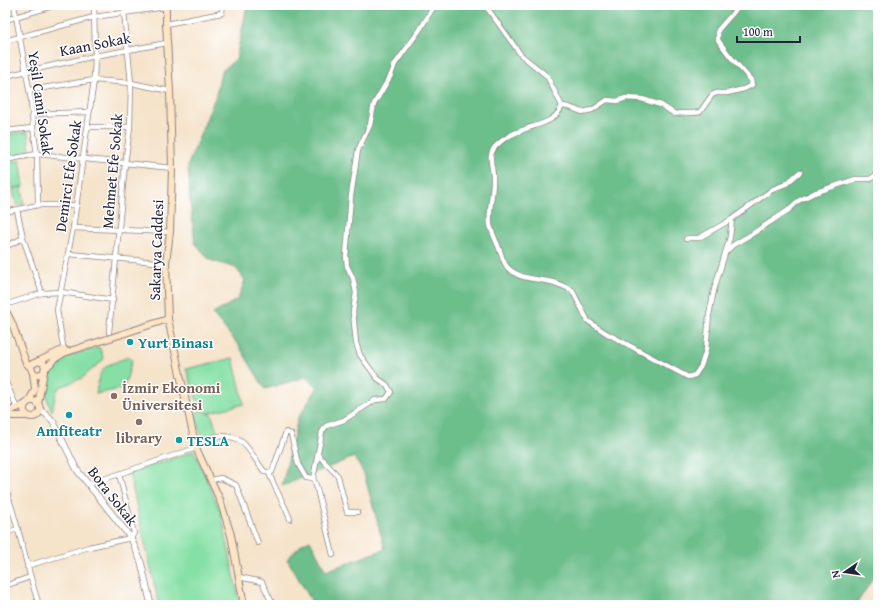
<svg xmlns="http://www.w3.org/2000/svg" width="883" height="610" viewBox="0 0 883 610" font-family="'Gentium Book Plus',serif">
<rect width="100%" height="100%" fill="#fff"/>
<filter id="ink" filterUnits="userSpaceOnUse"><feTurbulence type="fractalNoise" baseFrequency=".025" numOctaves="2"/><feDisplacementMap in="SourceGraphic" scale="8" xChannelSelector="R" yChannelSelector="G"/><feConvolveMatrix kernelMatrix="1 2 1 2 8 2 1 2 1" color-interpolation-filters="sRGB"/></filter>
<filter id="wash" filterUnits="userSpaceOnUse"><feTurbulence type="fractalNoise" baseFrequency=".012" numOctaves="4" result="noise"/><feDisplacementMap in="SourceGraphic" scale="16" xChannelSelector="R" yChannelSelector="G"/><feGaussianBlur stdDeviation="0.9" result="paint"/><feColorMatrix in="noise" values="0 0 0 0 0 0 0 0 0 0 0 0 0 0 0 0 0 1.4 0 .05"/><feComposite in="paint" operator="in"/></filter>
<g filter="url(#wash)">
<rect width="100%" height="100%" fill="#f5e3ca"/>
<g fill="#86e0a6" stroke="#548170">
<path d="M28 132 30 154 5 157V134Z"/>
<path d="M20 160 24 186 11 188 6 163Z"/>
<path d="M22 187 24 204 16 205 13 189Z"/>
<path d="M99 347 104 359 82 378 60 387 56 392 52 411C43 395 44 372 61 360 68 355 89 350 99 347Z"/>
<path d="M128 357 132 360 124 388 96 394C101 365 101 368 128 357Z"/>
<path d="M233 358 244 404 207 413 198 403 186 369Z"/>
<path d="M199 411H203L206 414 211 413 217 432 211 437H204L201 435 196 416 194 415Z"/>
<path d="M194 451 221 512 240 605H159L129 473Z"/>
</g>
<path fill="#6cbe8b" stroke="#477063" d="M250 5H878V571L857 603 850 605H314L287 559 302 544 310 540 326 571 385 549 364 474 354 457 282 486 298 418 318 387 305 377 265 389 239 346 213 314 238 299 245 280 236 268 210 260 195 243 190 200 188 165 216 95 221 72 236 59 247 6Z"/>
</g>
<g filter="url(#ink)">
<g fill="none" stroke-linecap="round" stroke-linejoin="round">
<g stroke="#8c8282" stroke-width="6">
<g id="minor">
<path d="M14 5 31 100 33 128 37 154 38 205"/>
<path d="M485 5 521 55 547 76 562 106"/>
<path d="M5 20 56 5"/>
<path d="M166 24 222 13 223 5"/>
<path d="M5 41 94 17 166 7"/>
<path d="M5 76 95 56 167 43"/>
<path d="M30 90 94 80 131 83 170 91"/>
<path d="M32 114 89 112"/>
<path d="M88 127H130"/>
<path d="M5 131 33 128"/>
<path d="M5 160 37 154 172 168"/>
<path d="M17 210 23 238 42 293"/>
<path d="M5 212 38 205H77"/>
<path d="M732 219 730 237 714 290 709 315 706 350 701 366 695 375 688 377 606 333 588 321 572 290C565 287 559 284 552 282 537 278 521 280 509 269 504 265 502 257 500 251 497 242 492 233 490 225 488 209 494 193 493 176 493 165 486 155 497 145 503 139 514 133 523 130 538 124 555 123 562 106L569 107 582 112 592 110 607 100 617 101 626 98 642 99 661 105 675 114C684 112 691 114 700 112L712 95 716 93H727L744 89 752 85 751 80 729 55 718 40V30L740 5"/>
<path d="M73 228 170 232"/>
<path d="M686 239 689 238H699L732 219 773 189 786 184 800 172"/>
<path d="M5 247 23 238"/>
<path d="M726 252 733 245 752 234 790 209 798 201 814 193 856 179H870L878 174"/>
<path d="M69 254 166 263"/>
<path d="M5 305 42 293 61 292 113 300"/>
<path d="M5 326 12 323"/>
<path d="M109 332 125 164 130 127 131 83 124 12"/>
<path d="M64 352 57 310 73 228 94 80 95 56 94 5"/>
<path d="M5 380 17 408"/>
<path d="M194 442C210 438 229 431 243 443 249 448 258 464 264 471L269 473 272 472 286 432 291 434 298 464 306 478 313 479 316 485 333 555"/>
<path d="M318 455 338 476 347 512H357"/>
<path d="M269 473C275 489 284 503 290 519"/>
<path d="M313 479 322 432 326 426 344 420 375 400 386 399 391 392 387 385 377 378 360 355 356 343 353 312 356 293 353 278 347 266 346 256 351 196 358 150 370 125 374 104 391 75 395 64 419 31 433 8 437 5"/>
<path d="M211 480 221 478 236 485 258 543"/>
<path d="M89 484 119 474"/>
<path d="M5 487C19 526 26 566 39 605"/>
<path d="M5 533 18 529"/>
<path d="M27 566 89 547 131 538 134 533 119 474 196 448"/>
<path d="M239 577 262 582 273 605"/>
<path d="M5 586 30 577"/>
</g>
</g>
<g stroke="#8c8282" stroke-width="7">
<path id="tertiary" d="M40 410 46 414 53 421 77 470 131 538 141 562 151 605"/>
</g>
<g stroke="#8c8282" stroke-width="8">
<g id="secondary">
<path d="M166 5V24L170 91 172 168 170 232 166 263 168 319 196 448 220 500 231 535 244 605"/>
<path d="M5 309 12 323 26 363 31 368"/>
<path d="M39 361 64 349"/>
<path d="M45 369 56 358 64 353 168 319"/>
<circle cx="32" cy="409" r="8"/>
<path d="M29 401 35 389 33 373"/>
<path d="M38 404 45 366 43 363 39 361 32 364C30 369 32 373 37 375L43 373"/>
<path d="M5 413 26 404"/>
<path d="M5 416H28"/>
</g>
</g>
<use href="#minor" stroke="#fff" stroke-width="4.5"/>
<use href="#tertiary" stroke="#fff" stroke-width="5.5"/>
<use href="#secondary" stroke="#fee5c5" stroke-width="6"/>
</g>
</g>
<g fill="#0f9aa8" stroke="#fff" stroke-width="1.5">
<circle cx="130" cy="342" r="4"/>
<circle cx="69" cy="415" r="4"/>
<circle cx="179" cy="440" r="4"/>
</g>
<g fill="#8d6e63" stroke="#fff" stroke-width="1.5">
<circle cx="114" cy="396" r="4"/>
<circle cx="139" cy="422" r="4"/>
</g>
<g text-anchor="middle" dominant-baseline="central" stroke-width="3" stroke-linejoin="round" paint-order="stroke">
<g font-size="15" fill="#22223b" stroke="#fff">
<text transform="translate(95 44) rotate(-11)">Kaan Sokak</text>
<text transform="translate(41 103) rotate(82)">Yeşil Cami Sokak</text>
<text transform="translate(112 171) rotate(-85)">Mehmet Efe Sokak</text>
<text transform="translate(68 176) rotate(-82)">Demirci Efe Sokak</text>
<text transform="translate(156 250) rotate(-88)">Sakarya Caddesi</text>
<text transform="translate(113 496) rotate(52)">Bora Sokak</text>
</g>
<g font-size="15" font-weight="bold" fill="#0d838f" stroke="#fff" text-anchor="start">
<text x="138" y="342">Yurt Binası</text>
<text x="69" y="430" text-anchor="middle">Amfiteatr</text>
<text x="187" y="440">TESLA</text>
</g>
<g font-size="15" font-weight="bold" fill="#785e54" stroke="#fff" text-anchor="start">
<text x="122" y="387">İzmir Ekonomi<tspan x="122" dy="17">Üniversitesi</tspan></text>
<text x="139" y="437" text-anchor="middle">library</text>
</g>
</g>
<rect width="883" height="610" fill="none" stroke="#fff" stroke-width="20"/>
<g transform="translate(845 572) rotate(257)" stroke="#ffffff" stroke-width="3" paint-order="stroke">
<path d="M0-3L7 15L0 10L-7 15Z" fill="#22223b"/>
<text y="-6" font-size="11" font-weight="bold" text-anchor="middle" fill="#22223b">N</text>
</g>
<path d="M737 36v6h63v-6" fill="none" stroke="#22223b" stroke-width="2"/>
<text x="743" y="36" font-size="12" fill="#22223b" stroke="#ffffff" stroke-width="3" paint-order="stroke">100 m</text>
</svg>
